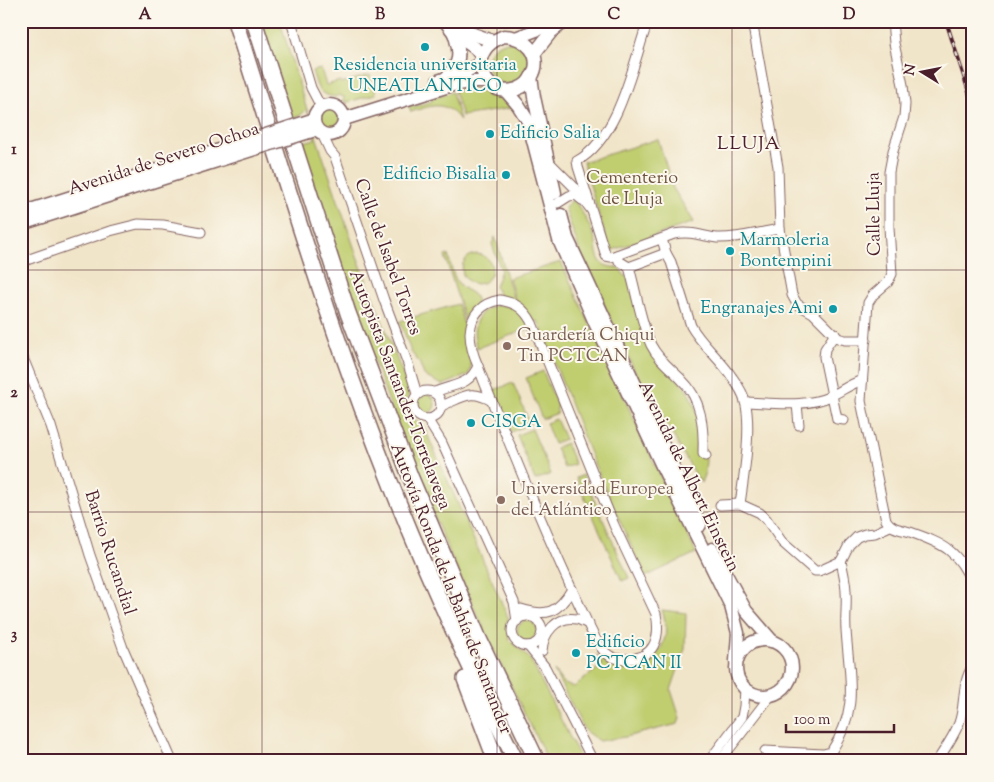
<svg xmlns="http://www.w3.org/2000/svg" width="994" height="782" viewBox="0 0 994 782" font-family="'Sorts Mill Goudy',serif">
<rect width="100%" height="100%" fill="#fbf7ec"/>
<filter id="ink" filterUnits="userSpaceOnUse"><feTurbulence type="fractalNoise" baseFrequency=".02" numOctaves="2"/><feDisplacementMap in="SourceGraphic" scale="10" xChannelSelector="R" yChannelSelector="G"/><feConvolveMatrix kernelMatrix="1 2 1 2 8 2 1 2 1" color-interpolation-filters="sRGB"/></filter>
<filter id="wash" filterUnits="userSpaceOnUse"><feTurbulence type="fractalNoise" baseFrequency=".0096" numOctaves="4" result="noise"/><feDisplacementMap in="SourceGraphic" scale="20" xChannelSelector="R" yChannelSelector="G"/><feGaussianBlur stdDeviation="1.12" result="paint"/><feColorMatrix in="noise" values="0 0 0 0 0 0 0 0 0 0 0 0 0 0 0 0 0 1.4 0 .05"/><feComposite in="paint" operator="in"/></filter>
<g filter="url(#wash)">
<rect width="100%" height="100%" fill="#f1e5c9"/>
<g fill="#c0ce70" stroke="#85764e">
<path d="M261 21H280L306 107 357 256 409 390C405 412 407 413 424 427L508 617 509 639 530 659 582 761H548C504 672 460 582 423 489 377 376 338 260 300 143L315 139 307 109 301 115 291 119Z"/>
<circle cx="508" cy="63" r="21"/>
<path d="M321 69 326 85 340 81 341 83 370 75 376 94 348 102 344 101V97L338 95 336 97C316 94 318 88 312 71Z"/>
<path d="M465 88C483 88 498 97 512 108L462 116 454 91Z"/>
<path d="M452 92 460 120C445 100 433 105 411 112L409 106 414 104V107L432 101V99Z"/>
<circle cx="328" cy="120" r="12"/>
<path d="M658 139 673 188 694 222 610 251 583 162Z"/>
<path d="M574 200C583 213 590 225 595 239 597 247 596 256 601 262 605 267 613 267 619 268L625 276H627L649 347 686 389 695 405 706 460 705 472 701 483 685 457 659 410 654 412 582 258 565 208 571 201Z"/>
<path d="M495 237 514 300 500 297 495 287 501 270 492 244Z"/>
<circle cx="477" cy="269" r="15"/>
<path d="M448 255C451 265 453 278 460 285 463 289 469 291 473 294 482 303 471 319 467 328L445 256Z"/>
<path d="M561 262 696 553 645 577 593 461 538 321 534 322 516 302 509 278Z"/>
<path d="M458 304 470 346 466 347C470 358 474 365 468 375L443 385 428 378 424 375 419 362 411 352 400 321Z"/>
<path d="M498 305C515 305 523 313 530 328L477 348C470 328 476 310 498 305Z"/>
<path d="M543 371 558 408 556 409 558 413 542 419 526 378Z"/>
<path d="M513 383 530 424 511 432 494 390Z"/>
<circle cx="425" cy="404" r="10"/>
<path d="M556 419 565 439 554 444 546 423Z"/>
<path d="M532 429 551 474 535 480 517 435Z"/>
<path d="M566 443 575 464 564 468 556 448Z"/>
<path d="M583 475 629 578 622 581 576 478Z"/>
<path d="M662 610 686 613 685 649 671 690 680 718 678 724 625 737 599 741 585 731 554 671 564 684 574 687 602 665 597 655C620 673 658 670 665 637 667 628 665 619 662 610Z"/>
<circle cx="527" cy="631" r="10"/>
</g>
</g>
<g filter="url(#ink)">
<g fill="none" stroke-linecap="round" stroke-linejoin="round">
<g stroke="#846462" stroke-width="11">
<g id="street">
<path d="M291 21 311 88 321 107"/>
<path d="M752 21 778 167 780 229 792 295 797 304 813 313 838 338 845 340H866"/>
<path d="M892 21 894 43 903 85 905 104 904 117 893 151 889 172V227L892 274 888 282 873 295 868 303 861 401 886 520C892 529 900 529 910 532 944 544 958 550 973 585"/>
<path d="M322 134 330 151 335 157 384 300 408 364 417 394"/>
<path d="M548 161 575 188 592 211 606 256 611 257 674 234C692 231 701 236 717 238 737 239 760 232 780 229"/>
<path d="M558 203 569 196 576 195 582 200"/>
<path d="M591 208 578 167 577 161C620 137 633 63 648 21"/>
<path d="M662 239 666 253 671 262 691 326C701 344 720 359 732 377 737 384 743 392 745 401 752 428 744 475 740 504"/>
<path d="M617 255 619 261 629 267C636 291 641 323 651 345 658 359 670 368 681 379 702 399 704 427 703 454L706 456"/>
<path d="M21 262 110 231 138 224 163 225 201 232"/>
<path d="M629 267 666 253"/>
<path d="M500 300C516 303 524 308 532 323L614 525 656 614C661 638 654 659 627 659 620 660 611 658 606 653 595 644 584 614 577 600 552 548 530 494 508 440 498 415 487 391 478 366 474 357 470 343 470 333 471 314 482 303 500 300Z"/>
<path d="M835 334 825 349 824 357 837 419 844 420"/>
<path d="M21 353 51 426 90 555 123 648 172 761"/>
<circle cx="427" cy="405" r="14"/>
<path d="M435 392C454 384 469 386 478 366"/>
<path d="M745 402C773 403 805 408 831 396 841 391 851 384 862 380"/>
<path d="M797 404 799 425"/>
<path d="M441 406C463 398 469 388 492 401"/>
<path d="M427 419 442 443 514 602 517 621"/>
<path d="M720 505 740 504 760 513 767 520 782 542 815 571H819L841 561 849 545 857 537 865 534 875 533 890 526"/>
<path d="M521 609C547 617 558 613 572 589"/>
<circle cx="527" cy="631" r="15"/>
<path d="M528 646 545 667 593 761"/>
<path d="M542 651C543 633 557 615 577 619 581 620 585 623 589 624"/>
<path d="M765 751 823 754 831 752C860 708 849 678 846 630 845 617 847 604 846 592 846 582 843 571 841 561"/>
<path d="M709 761 742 717 744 706 745 688"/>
<path d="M720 761 771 695"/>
<path d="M937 761C945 749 954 736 959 723 966 704 961 683 973 666"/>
</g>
</g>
<g stroke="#846462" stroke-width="15">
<g id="secondary">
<path d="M445 21 454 33 475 48 482 56"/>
<path d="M457 21 473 34 493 41"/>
<path d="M504 36C525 36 545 56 531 78 522 92 500 96 488 82 484 77 482 70 479 64 483 49 489 42 504 36Z"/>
<path d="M518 37 539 29 551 21"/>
<path d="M534 54 551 32 565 21"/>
<path d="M531 77 534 97 555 193"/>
<path d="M445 79C461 63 461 54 454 33"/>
<path d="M438 81 463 73 479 64"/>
<path d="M506 91 518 105 528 121 559 240 596 325 662 466 731 606 738 633 736 661"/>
<circle cx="329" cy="120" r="15"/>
<path d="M344 119 452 85 469 82H488"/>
<path d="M21 213 201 156"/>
<path d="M561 215 567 238 584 274 700 525"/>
<path d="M21 224 204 165"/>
<path d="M712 549 746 611 772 641"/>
<circle cx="764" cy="668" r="28"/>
</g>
</g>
<g stroke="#846462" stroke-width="18">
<g id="highway">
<path d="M235 21C283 173 329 326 387 474 425 572 469 667 516 761"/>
<path d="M254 21 348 313 410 476 478 637 537 761"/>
<path d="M465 679 496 761"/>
</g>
</g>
<use href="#street" stroke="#fff" stroke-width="9"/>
<use href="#secondary" stroke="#fff" stroke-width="12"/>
<use href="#highway" stroke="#fff" stroke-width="15"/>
<g stroke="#4a1f2b" stroke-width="4">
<path id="rail" d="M946 21 973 105"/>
</g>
<use href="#rail" stroke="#fbf7ec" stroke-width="2" stroke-dasharray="5.5" stroke-linecap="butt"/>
<g stroke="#846462" stroke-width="15" stroke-linecap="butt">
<g id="secondary-bridge">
<path d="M201 156 309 121"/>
<path d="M204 165 312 131"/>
</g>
</g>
<use href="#secondary-bridge" stroke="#fff" stroke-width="12"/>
</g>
</g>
<path fill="none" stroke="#4a1f2b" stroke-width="1" stroke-opacity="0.55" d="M262 21V761M497 21V761M732 21V761M21 270H973M21 512H973"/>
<g fill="#0f9aa8" stroke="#fbf7ec" stroke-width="2">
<circle cx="425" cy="47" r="5"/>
<circle cx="490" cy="134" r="5"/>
<circle cx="506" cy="175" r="5"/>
<circle cx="730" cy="251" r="5"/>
<circle cx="833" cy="309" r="5"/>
<circle cx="471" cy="423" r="5"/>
<circle cx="576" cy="653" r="5"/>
</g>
<g fill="#8d6e63" stroke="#fbf7ec" stroke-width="2">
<circle cx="507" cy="346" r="5"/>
<circle cx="501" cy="500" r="5"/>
</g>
<g text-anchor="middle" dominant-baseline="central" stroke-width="4" stroke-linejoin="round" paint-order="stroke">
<g font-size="18" fill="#0d838f" stroke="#fbf7ec" text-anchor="start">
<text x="425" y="66" text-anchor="middle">Residencia universitaria<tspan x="425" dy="21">UNEATLANTICO</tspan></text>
<text x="500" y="134">Edificio Salia</text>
<text x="496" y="175" text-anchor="end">Edificio Bisalia</text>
<text x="740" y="241">Marmoleria<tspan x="740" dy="21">Bontempini</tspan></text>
<text x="823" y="309" text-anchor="end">Engranajes Ami</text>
<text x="481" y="423">CISGA</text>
<text x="586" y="643">Edificio<tspan x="586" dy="21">PCTCAN II</tspan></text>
</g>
<g font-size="18" fill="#4a1f2b" stroke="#fbf7ec">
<text transform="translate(164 160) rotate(-18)">Avenida de Severo Ochoa</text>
<text transform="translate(875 214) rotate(-91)">Calle Lluja</text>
<text transform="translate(387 257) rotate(70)">Calle de Isabel Torres</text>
<text transform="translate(399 390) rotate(69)">Autopista Santander-Torrelavega</text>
<text transform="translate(688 477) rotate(64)">Avenida de Albert Einstein</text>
<text transform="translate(109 553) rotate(72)">Barrio Rucandial</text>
<text transform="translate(450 589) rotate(69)">Autovía Ronda de la Bahía de Santander</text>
</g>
<g font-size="18" fill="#6d5440" stroke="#fbf7ec">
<text x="632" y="179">Cementerio<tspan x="632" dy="21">de Lluja</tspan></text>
</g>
<g font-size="18" fill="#785e54" stroke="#fbf7ec" text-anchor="start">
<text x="517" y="336">Guardería Chiqui<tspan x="517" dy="21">Tin PCTCAN</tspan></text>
<text x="511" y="490">Universidad Europea<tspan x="511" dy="21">del Atlántico</tspan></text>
</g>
<g font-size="19" letter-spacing="1" fill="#4a1f2b" stroke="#fbf7ec">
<text x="749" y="144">LLUJA</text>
</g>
</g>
<rect width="994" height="782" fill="none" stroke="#fbf7ec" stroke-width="55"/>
<g transform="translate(922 72) rotate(280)" stroke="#fbf7ec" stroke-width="4" paint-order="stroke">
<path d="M0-4L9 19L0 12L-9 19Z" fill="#4a1f2b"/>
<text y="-8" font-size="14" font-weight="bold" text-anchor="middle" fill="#4a1f2b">N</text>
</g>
<path d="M786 724v8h108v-8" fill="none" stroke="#4a1f2b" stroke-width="2.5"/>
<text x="794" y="724" font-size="15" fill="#4a1f2b" stroke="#fbf7ec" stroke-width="4" paint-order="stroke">100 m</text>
<rect x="28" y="28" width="938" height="726" fill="none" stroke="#4a1f2b" stroke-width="2"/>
<g font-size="16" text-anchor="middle" font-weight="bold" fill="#4a1f2b">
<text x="145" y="19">A</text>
<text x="380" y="19">B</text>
<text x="614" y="19">C</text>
<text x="849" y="19">D</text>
<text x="14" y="154">1</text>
<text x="14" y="397">2</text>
<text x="14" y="639">3</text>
</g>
</svg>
